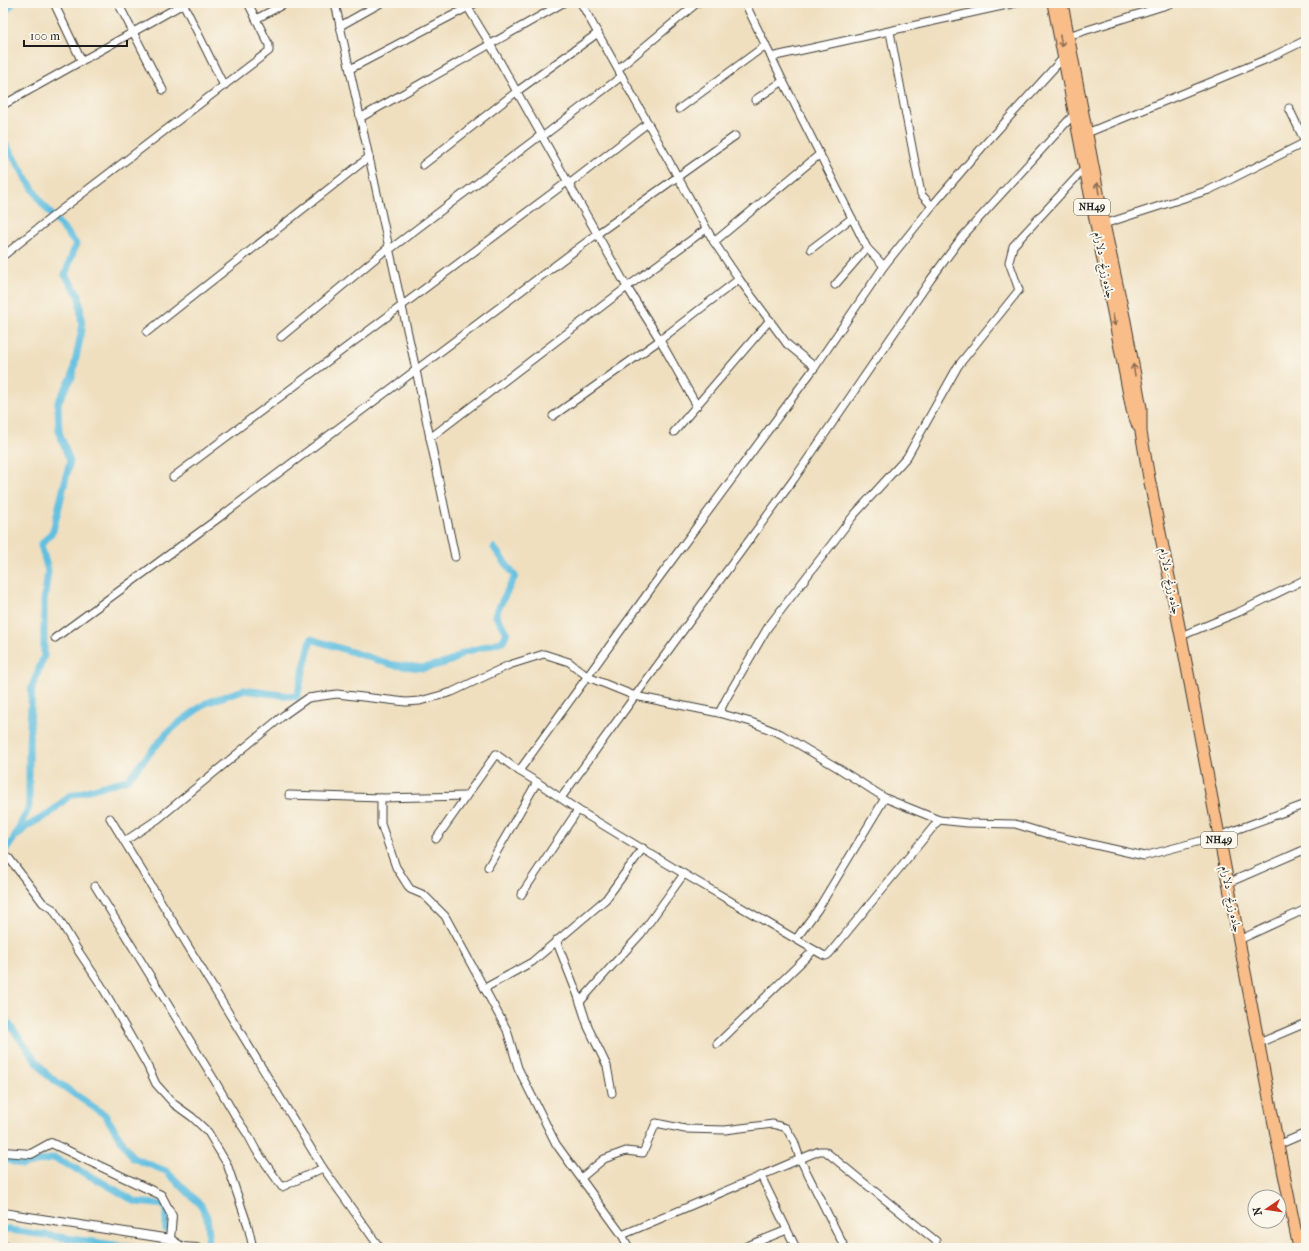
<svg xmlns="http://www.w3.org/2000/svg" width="1309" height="1251" viewBox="0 0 1309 1251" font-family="'IM FELL French Canon',Amiri,serif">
<rect width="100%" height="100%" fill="#fbf7ec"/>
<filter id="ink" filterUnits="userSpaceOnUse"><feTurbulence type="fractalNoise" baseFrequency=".025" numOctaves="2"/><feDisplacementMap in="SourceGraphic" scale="8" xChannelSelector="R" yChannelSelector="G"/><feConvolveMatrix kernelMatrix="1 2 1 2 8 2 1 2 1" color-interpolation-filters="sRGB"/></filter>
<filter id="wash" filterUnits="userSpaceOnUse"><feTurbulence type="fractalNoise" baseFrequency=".012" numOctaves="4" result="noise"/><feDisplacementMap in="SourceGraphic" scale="16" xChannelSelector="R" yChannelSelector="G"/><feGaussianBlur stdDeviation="0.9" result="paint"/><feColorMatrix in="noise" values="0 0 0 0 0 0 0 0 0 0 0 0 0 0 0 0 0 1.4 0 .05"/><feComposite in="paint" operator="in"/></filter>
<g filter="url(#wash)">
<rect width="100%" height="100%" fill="#efdfbf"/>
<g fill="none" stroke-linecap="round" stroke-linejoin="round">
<g stroke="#62bfe0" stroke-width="7">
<path d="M3 14 13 3"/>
<path d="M3 140 41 202 76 244 65 275 79 295 82 329 72 377 58 402 59 432 70 461 53 531 41 545 48 571 44 602V656L32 687 29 745V807L13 840 3 854"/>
<path d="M18 835 27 826 49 814 69 796 128 779 166 734 180 722 206 703 243 690 297 697 311 639 393 665 423 668 445 663 453 660 463 653 503 641 507 632 495 615 515 576 494 548"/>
<path d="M3 1016 47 1075 105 1115 133 1158 166 1171 201 1205 207 1217 209 1233 207 1248"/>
<path d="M3 1158 22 1165 54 1158 100 1181 136 1202 166 1205V1229"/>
<path d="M3 1229 135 1248"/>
</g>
</g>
</g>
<g filter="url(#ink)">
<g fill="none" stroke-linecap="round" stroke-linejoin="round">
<g stroke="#3c3934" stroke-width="9">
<g id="minor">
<path d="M54 3 81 60"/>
<path d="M118 3 163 90"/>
<path d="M183 3 224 86"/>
<path d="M335 3 416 370 430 438 455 557"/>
<path d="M465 3 490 44 627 287 660 340 697 406"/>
<path d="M581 3 714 242 739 279 787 344 815 367"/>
<path d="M745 3 783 81 867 248 884 266"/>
<path d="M256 19 286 3"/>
<path d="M340 26 381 3"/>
<path d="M890 32 921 194 932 206"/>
<path d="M1068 36 1173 3"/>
<path d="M771 57 1016 3"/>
<path d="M350 69 476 3"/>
<path d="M618 69 697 3"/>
<path d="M755 100 783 81"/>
<path d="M3 105 185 3"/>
<path d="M1289 108 1305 142"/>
<path d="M679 109 766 45"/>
<path d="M360 118 563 3"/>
<path d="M1087 133 1267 59 1306 40"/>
<path d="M542 137 622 76"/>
<path d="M423 165 516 92 598 33"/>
<path d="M569 184 648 123"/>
<path d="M1104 224 1209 190 1306 142"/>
<path d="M714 242 820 154"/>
<path d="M811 249 852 218"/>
<path d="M389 250 541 135"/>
<path d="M3 256 57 213 269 51V45L248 3"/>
<path d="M835 285 867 248"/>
<path d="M147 332 369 157"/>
<path d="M281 337 389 247"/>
<path d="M553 416 660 340 739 279"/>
<path d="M674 432 770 320"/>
<path d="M430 438 627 287 706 229"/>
<path d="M173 477 567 182"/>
<path d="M1181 636 1239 612 1306 579"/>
<path d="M55 638 216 520 597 234 735 136"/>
<path d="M719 713 726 699 768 627 854 515 907 457 958 366 1019 290 1009 262 1013 246 1085 168"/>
<path d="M537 782 578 810 684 874 823 955 826 956 829 954 939 820"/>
<path d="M289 795 381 798 466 796"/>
<path d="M381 798V824L396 867 410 889 424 895 445 916 507 1030 518 1068 556 1144 622 1235 819 1151H825L936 1241"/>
<path d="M561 798 635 696 794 479 931 279 962 237 1075 113"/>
<path d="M110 818 323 1168 380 1248"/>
<path d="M436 839 496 754 519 771"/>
<path d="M125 841 158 819 284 715 308 698 337 694 406 702 420 701 452 692 509 665 544 654 569 662 588 677 635 696 719 713 751 722 781 734 838 768 885 798 939 820 967 823 1015 824 1051 835 1144 856 1219 836 1306 804"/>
<path d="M9 858 43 903 53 909 77 949 101 985 147 1065 156 1084 174 1104 192 1117 208 1132 227 1164 248 1226 253 1248"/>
<path d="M488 867 537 782 519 771 658 579 815 367 884 266 932 206 985 144 1064 57"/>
<path d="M1228 883 1306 849"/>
<path d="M95 886 215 1081 236 1117 248 1135 256 1150 282 1187 323 1168"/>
<path d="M521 895 578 810"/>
<path d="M796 939 818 909 885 798"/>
<path d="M556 940 578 996 588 1027 607 1066 612 1093"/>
<path d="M1239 940 1306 909"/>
<path d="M485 988 532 962 606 899 643 848"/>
<path d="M580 1002 609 969 641 934 684 874"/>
<path d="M1259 1043 1306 1023"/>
<path d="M717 1044 814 950"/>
<path d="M1278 1145 1306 1133"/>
<path d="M761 1176 796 1248"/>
<path d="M581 1178 604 1159 626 1151 643 1153 656 1123 685 1129 725 1130 773 1124 786 1128 794 1141 800 1159 845 1248"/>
<path d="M622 1235 629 1248"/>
<path d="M742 1248 787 1230"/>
</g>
</g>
<g stroke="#3c3934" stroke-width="10">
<g id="tertiary">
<path d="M3 1152 31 1154 51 1143 161 1195 172 1216 170 1239"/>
<path d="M3 1213 170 1239 182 1247 197 1248"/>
<path d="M3 1246 16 1248"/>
</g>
</g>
<g stroke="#3c3934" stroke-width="13">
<g id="trunk">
<path d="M1053 3 1132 410 1138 426"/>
<path d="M1062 3 1104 224 1125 321 1141 408V432L1149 478 1181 636 1278 1145 1299 1248"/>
</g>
</g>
<use href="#minor" stroke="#fff" stroke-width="7"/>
<use href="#tertiary" stroke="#fff" stroke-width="8"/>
<use href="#trunk" stroke="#f9bd89" stroke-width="11"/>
</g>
<defs><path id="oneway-shaft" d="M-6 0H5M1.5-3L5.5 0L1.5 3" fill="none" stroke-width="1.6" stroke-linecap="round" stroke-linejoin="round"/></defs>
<g stroke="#8a6c52">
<use href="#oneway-shaft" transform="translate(1061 41) rotate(79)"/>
<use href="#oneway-shaft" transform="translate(1098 188) rotate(-100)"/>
<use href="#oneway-shaft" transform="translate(1114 320) rotate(79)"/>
<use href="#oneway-shaft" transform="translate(1134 370) rotate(-100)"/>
</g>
</g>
<g text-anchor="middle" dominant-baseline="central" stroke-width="4" stroke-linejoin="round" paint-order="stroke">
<g fill="#fbf7ec" stroke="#5f5e5a" stroke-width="1">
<rect x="1074" y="199" width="36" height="16" rx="3"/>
<rect x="1201" y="832" width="36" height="16" rx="3"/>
</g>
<g font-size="10" font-weight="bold" fill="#1c1c1c">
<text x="1092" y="207">NH49</text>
<text x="1219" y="840">NH49</text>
</g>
<g font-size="11" fill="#1c1c1c" stroke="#fbf7ec">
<text transform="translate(1104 265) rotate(79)">جاده زرنج - دلارام</text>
<text transform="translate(1170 581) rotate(79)">جاده زرنج - دلارام</text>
<text transform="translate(1231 899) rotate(79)">جاده زرنج - دلارام</text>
</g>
</g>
<rect width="1309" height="1251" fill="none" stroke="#fbf7ec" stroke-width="16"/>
<g transform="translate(1267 1209) rotate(257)"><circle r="19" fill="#fbf7ec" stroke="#a29f99"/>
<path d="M0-3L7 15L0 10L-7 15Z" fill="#c8321e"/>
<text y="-6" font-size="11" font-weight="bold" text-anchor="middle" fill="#1c1c1c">N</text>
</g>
<path d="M24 40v6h103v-6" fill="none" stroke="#1c1c1c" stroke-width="2"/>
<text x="30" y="40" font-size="12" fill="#1c1c1c" stroke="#fbf7ec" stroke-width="3" paint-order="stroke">100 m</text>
</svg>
